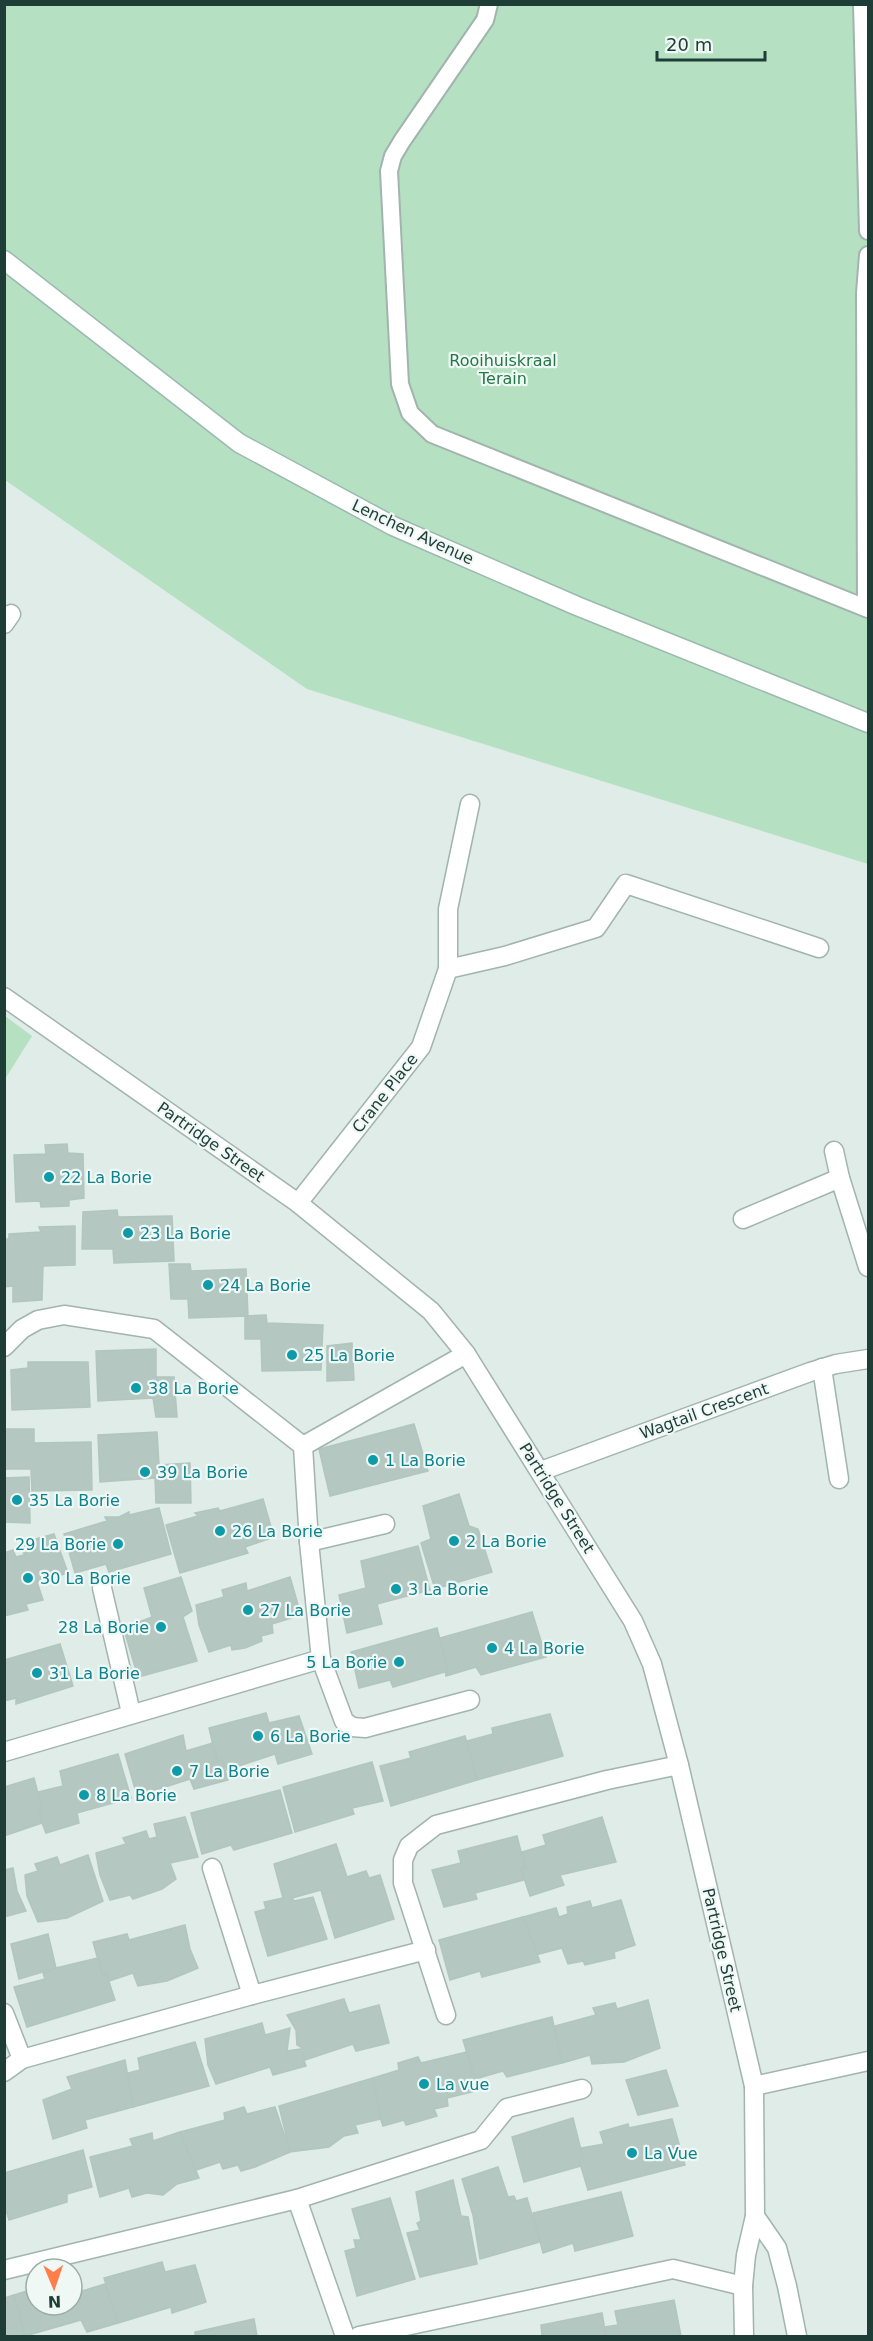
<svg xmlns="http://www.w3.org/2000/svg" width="873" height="2341" viewBox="0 0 873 2341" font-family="'DejaVu Sans',sans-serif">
<rect width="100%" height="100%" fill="#dfece7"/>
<g fill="#b5e0c2">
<path d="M5 5H868V864L307 689 5 480Z"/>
<path d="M5 1016 32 1036 5 1079Z"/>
</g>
<g fill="#b4c7c0" stroke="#b1c6be" stroke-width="1.5">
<path d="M67 1144 68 1153 83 1154 84 1198 69 1200V1206L41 1207 40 1201 16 1202 14 1155 46 1154 45 1145Z"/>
<path d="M117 1210 118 1217 172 1216 174 1261 114 1263 113 1249H82L83 1212Z"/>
<path d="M75 1226V1265L43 1266 42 1300 13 1302V1286L4 1287V1239H9V1234L41 1232 39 1227Z"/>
<path d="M169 1264H190L191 1271 246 1269 248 1316 189 1318 188 1299H171Z"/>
<path d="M266 1315 267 1323 323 1325 321 1370 262 1371 261 1339H245V1316Z"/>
<path d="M352 1343 354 1380 327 1381V1346Z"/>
<path d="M156 1349V1377H174L177 1417H156L153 1398 98 1401 96 1351Z"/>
<path d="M28 1362H88L90 1407 12 1410 11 1370 28 1368Z"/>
<path d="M414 1424 428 1471 330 1496 319 1449Z"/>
<path d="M4 1429H34V1443L91 1442 92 1490 32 1491 31 1469H4Z"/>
<path d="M157 1432 159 1465 190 1463 191 1503H156L155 1478 100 1482 98 1435Z"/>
<path d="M29 1477 30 1523 4 1522V1478Z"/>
<path d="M459 1494 469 1526 478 1529 492 1572 435 1589 421 1543 431 1539 423 1506Z"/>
<path d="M263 1499 274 1537 245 1547 248 1553 180 1573 166 1525 198 1516 195 1513 218 1508 220 1511Z"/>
<path d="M159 1508 171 1554 109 1572 106 1564 75 1573 64 1534 107 1521 105 1517H119L129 1512V1515Z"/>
<path d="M54 1534 68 1573 37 1582 43 1600 26 1604 28 1610 4 1616V1553L13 1550 16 1557 24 1555 21 1543Z"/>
<path d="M418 1546 430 1590 377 1604 382 1624 347 1633 339 1595 366 1588 361 1561Z"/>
<path d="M181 1577 192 1611 183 1617 197 1661 138 1677 125 1633 137 1630 134 1624 152 1617 144 1588Z"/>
<path d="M290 1577 301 1615 272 1624 273 1633 261 1636 262 1641 245 1648 232 1650 231 1645 209 1652 199 1625 196 1605 224 1597 222 1590 246 1583 247 1591Z"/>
<path d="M532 1612 546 1657 481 1675 476 1667 446 1676 440 1638Z"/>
<path d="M437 1628 448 1671 393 1687 390 1680 359 1688 351 1652Z"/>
<path d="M60 1644 73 1686 16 1704V1698L4 1701V1660Z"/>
<path d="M266 1713 269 1723 299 1716 312 1754 278 1764 275 1754 227 1770 222 1760 217 1762 209 1728Z"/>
<path d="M550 1714 563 1756 477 1780 467 1741 493 1734 492 1728Z"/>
<path d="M183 1735 186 1751 213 1743 217 1762 222 1760 228 1780 194 1789 190 1779 137 1796 125 1754Z"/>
<path d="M465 1736 477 1780 391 1806 380 1766 411 1758 409 1752Z"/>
<path d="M118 1754 131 1798 77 1813 79 1823 46 1833 39 1815V1810L42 1809 38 1792 63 1786 60 1771Z"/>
<path d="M372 1762 383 1801 352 1808 354 1814 295 1832 283 1787Z"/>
<path d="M34 1778 42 1809 39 1810 42 1823 4 1836V1787Z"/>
<path d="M280 1790 292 1833 234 1850 231 1845 202 1854 191 1813Z"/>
<path d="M185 1817 198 1857 170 1863 176 1879 162 1889 133 1899 130 1895 110 1900 100 1875 96 1853 126 1844 123 1838 146 1831 149 1839 157 1837 154 1824Z"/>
<path d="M602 1817 616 1862 560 1875 564 1885 530 1896 521 1869 526 1868 522 1852 546 1845 543 1835Z"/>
<path d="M517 1836 525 1867 521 1869 524 1880 475 1893 477 1899 444 1907 432 1870 461 1863 458 1851Z"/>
<path d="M336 1844 347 1877 366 1871 369 1878 380 1875 394 1919 335 1938 321 1890 292 1898 294 1901 313 1897 327 1939 268 1956 255 1912 266 1909 264 1902 283 1898 274 1864Z"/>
<path d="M88 1855 103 1901 67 1918 38 1922 27 1896 25 1875 38 1871 35 1864 57 1857 60 1865Z"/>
<path d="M13 1868 17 1891 26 1911 4 1917V1870Z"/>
<path d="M621 1900 635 1945 614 1952 615 1958 585 1965 583 1961 568 1964 562 1948 535 1955 523 1917 556 1908 559 1917 568 1914 567 1907 590 1901 592 1908Z"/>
<path d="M523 1917 540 1962 482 1977 480 1971 450 1980 439 1940Z"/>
<path d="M185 1925 190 1949 198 1968 167 1981 138 1986 133 1973 109 1981 106 1973 102 1974 93 1942 127 1934 129 1940Z"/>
<path d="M48 1934 56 1968 19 1979 11 1944Z"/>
<path d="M98 1958 102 1974 106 1973 115 2000 27 2027 14 1987 45 1979 43 1973 56 1968Z"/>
<path d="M344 1999 349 2013 379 2005 389 2043 356 2051 353 2044 305 2060 301 2047 297 2045 296 2030 287 2015Z"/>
<path d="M648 2000 660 2048 624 2062 592 2064 590 2055 562 2063 555 2026 596 2015 593 2008 615 2003 617 2009Z"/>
<path d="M552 2017 562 2063 507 2077 503 2071 475 2079 463 2040Z"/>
<path d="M262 2023 265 2035 290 2028 287 2051 300 2049 306 2066 273 2075 270 2067 216 2084 208 2065 205 2039Z"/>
<path d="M195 2042 209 2086 133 2107 128 2073 140 2070 138 2058Z"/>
<path d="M467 2052 476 2091 447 2098 448 2106 434 2109 437 2116 406 2125 404 2120 383 2126 376 2106 373 2078 399 2070 398 2063 418 2057 421 2063Z"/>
<path d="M125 2060 133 2107 85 2120 87 2128 53 2139 43 2100 72 2089 67 2077Z"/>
<path d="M666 2070 678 2106 638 2115 626 2080Z"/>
<path d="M373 2078 381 2119 355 2125 358 2133 344 2136 329 2147 290 2152 279 2106Z"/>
<path d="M244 2107 247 2114 275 2107 290 2152 255 2167 241 2171 238 2165 223 2169 220 2162 196 2170 187 2155 180 2132 225 2120 224 2113Z"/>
<path d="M573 2118 583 2158 579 2160 581 2166 524 2182 512 2137Z"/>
<path d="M672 2119 685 2165 588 2190 579 2160 583 2158 581 2148 604 2144 600 2132 628 2124 629 2128Z"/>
<path d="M180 2132 199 2178 177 2184 163 2195 147 2193 132 2197 129 2188 100 2197 90 2157 133 2146 130 2139 152 2133 153 2141Z"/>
<path d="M83 2150 92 2187 67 2194V2202L9 2220 4 2204V2173Z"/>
<path d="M498 2167 508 2197 514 2196 516 2201 527 2198 540 2242 480 2259 473 2215 462 2179Z"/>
<path d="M453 2180 461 2216 468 2217 477 2264 420 2277 407 2233 420 2230 417 2223 421 2221 416 2192Z"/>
<path d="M621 2192 633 2236 575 2251 573 2243 543 2253 533 2213Z"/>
<path d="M390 2198 415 2279 357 2296 345 2251 356 2248 354 2240H361L352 2209Z"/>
<path d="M162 2262 165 2272 195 2265 206 2302 172 2313 171 2307 118 2323 104 2278Z"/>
<path d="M72 2276H74L79 2292 105 2284 118 2323 87 2332 81 2320 25 2336 14 2295 36 2288V2305H72Z"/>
<path d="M14 2295 25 2336H4V2298Z"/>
<path d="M674 2300 681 2336H606L605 2327 618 2325 615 2311Z"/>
<path d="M602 2313 606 2336H542L541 2325Z"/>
<path d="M254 2319 257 2336H195V2332Z"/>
</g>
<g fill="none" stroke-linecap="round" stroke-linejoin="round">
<g stroke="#a1b4ae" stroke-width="20">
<g id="lane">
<path d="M489 4 485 20 402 141 393 156 389 171 400 384 410 413 432 434 868 609"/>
<path d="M862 4 868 231"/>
<path d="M866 608 865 293 868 255"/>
</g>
</g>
<g stroke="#a1b4ae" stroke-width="21">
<g id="street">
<path d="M4 624 11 614"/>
<path d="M448 969 505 956 596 928 626 884 819 948"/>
<path d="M4 997 298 1203 431 1311 466 1354 633 1621 652 1664 679 1765 754 2086 755 2216 746 2255 743 2286 744 2336"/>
<path d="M834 1151 840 1178 868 1267"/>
<path d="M298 1203 421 1047 448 969V909L470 804"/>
<path d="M743 1219 840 1178"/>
<path d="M4 1347 22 1329 38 1320 64 1315 154 1329 303 1446 309 1542 321 1659 4 1752"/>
<path d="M822 1368 839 1479"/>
<path d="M303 1446 466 1354"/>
<path d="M541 1471 810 1372 836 1364 868 1359"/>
<path d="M309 1542 385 1524"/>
<path d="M102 1588 131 1713"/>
<path d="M321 1659 344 1721 352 1727 365 1728 470 1700"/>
<path d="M212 1868 252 1995"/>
<path d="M4 2013 22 2059"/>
<path d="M446 2015 403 1883V1860L409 1846 436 1825 607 1780 679 1765"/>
<path d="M4 2072 22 2059 252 1995 426 1950"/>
<path d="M754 2086 868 2061"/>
<path d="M297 2199 345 2336"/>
<path d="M755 2216 777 2248 787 2286 797 2336"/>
<path d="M4 2270 297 2199 481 2140 507 2108 582 2089"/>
<path d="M359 2336 673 2269 743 2286"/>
</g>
</g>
<g stroke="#9cb9b0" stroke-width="21">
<path id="secondary" d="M4 260 239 443 393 526 577 606 868 723"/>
</g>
<use href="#lane" stroke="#fff" stroke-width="16"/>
<use href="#street" stroke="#fff" stroke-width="18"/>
<use href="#secondary" stroke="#fff" stroke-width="18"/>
</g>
<g fill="#0f9aa8" stroke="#eff8f4" stroke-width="2">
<circle cx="49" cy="1177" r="6"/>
<circle cx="128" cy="1233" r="6"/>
<circle cx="208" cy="1285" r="6"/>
<circle cx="292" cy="1355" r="6"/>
<circle cx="136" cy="1388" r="6"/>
<circle cx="373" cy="1460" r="6"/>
<circle cx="145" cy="1472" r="6"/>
<circle cx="17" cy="1500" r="6"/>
<circle cx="220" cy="1531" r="6"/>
<circle cx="454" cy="1541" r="6"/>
<circle cx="118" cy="1544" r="6"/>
<circle cx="28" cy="1578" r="6"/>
<circle cx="396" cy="1589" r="6"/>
<circle cx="248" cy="1610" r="6"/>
<circle cx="161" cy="1627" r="6"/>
<circle cx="492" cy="1648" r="6"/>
<circle cx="399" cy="1662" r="6"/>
<circle cx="37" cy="1673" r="6"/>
<circle cx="258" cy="1736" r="6"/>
<circle cx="177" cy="1771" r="6"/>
<circle cx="84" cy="1795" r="6"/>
<circle cx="424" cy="2084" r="6"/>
<circle cx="632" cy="2153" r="6"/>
</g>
<g text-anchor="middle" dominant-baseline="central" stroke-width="4.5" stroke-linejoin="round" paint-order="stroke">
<g font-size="16" fill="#247848" stroke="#eff8f4">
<text x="503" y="360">Rooihuiskraal<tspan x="503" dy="18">Terain</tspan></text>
</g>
<g font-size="16" fill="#1e3d36" stroke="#eff8f4">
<text transform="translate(413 532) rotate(25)">Lenchen Avenue</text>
<text transform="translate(385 1093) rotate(-52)">Crane Place</text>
<text transform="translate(211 1142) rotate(35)">Partridge Street</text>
<text transform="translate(704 1411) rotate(-20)">Wagtail Crescent</text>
<text transform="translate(557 1498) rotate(58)">Partridge Street</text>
<text transform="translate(722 1950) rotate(77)">Partridge Street</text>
</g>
<g font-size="16" fill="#0d838f" stroke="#eff8f4" text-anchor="start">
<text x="61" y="1177">22 La Borie</text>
<text x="140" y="1233">23 La Borie</text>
<text x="220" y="1285">24 La Borie</text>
<text x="304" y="1355">25 La Borie</text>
<text x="148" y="1388">38 La Borie</text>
<text x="385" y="1460">1 La Borie</text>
<text x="157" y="1472">39 La Borie</text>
<text x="29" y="1500">35 La Borie</text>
<text x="232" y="1531">26 La Borie</text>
<text x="466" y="1541">2 La Borie</text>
<text x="106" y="1544" text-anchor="end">29 La Borie</text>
<text x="40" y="1578">30 La Borie</text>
<text x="408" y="1589">3 La Borie</text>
<text x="260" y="1610">27 La Borie</text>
<text x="149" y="1627" text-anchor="end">28 La Borie</text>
<text x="504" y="1648">4 La Borie</text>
<text x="387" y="1662" text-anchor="end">5 La Borie</text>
<text x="49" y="1673">31 La Borie</text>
<text x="270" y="1736">6 La Borie</text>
<text x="189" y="1771">7 La Borie</text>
<text x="96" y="1795">8 La Borie</text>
<text x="436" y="2084">La vue</text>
<text x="644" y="2153">La Vue</text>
</g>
</g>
<rect width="873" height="2341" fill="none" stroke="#1e3d36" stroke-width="12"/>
<g transform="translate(54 2287) rotate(178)"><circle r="28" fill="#eff8f4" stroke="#9bada8" stroke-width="1.5"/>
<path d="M0-4.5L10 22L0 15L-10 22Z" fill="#ff7e4a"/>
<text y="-9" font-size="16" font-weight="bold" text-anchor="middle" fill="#1e3d36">N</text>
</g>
<path d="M657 51v9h108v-9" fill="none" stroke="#1e3d36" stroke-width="3"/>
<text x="666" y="51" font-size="18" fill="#1e3d36" stroke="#eff8f4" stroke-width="4.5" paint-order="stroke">20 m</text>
</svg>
